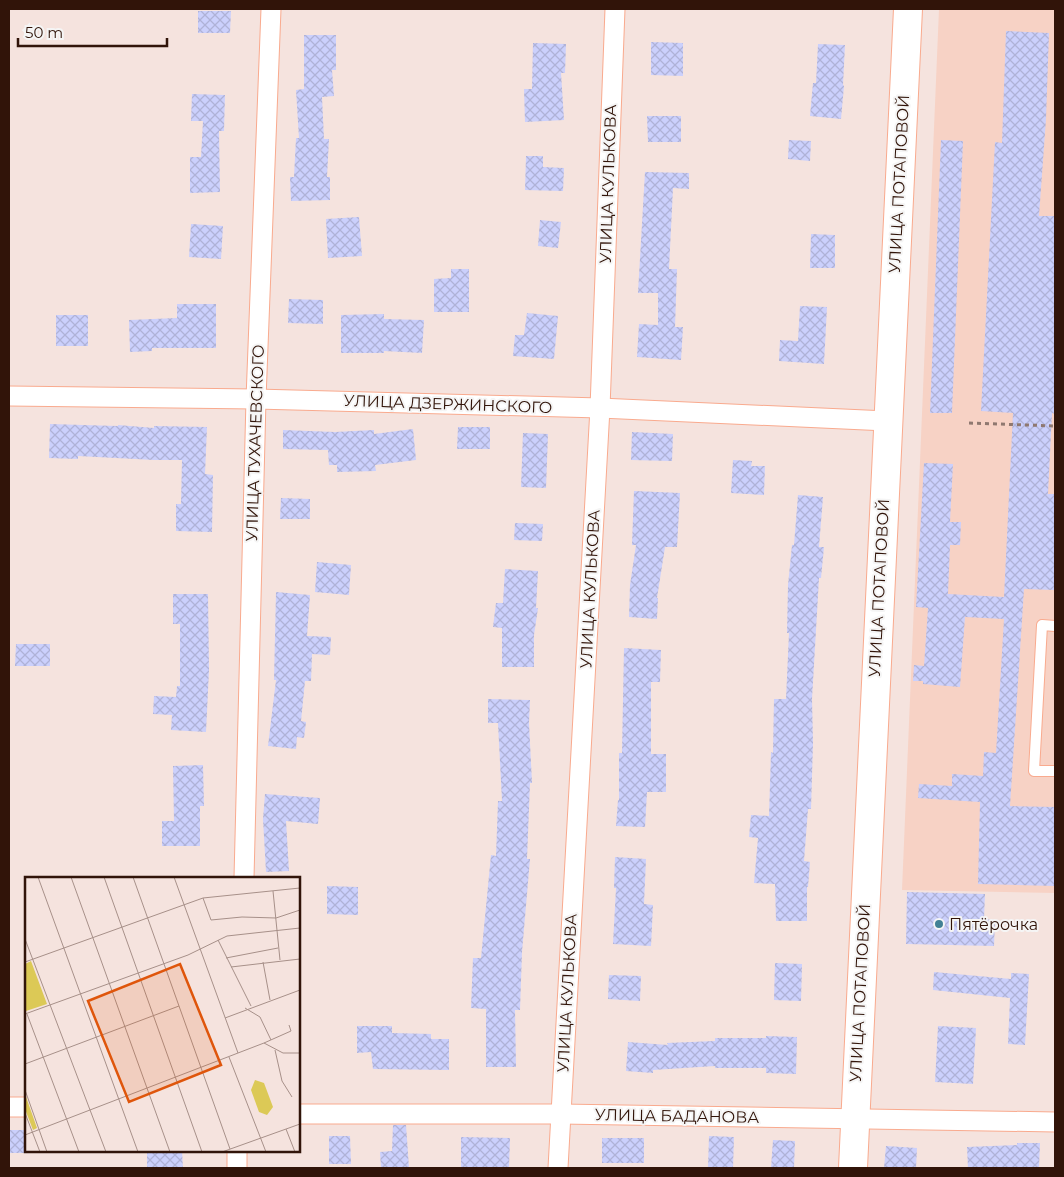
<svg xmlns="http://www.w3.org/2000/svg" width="1064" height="1177" viewBox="0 0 1064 1177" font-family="Montserrat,sans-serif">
<defs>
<pattern id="building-cross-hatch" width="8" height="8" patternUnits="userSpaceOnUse" patternTransform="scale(1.25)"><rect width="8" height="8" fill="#cbd0fc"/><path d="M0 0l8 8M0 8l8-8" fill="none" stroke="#afb2d7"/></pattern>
</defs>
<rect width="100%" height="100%" fill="#f5e3de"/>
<path fill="#f7d2c5" d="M939 9H1055V893L902 890Z"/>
<g fill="url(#building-cross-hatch)">
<path d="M198 11H231L230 33H198Z"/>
<path d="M1006 31 1049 33 1046 119 1039 216H1055V414L1052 413 1048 494H1055V590L1024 589 1010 806 1055 807V886L978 884 980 802 918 798 919 784 952 786V774L983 776 984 752 996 753 1004 619 965 617 960 687 923 684V681H913L914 665 924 666 928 608 916 607 924 463 953 464 950 522H961L960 545H950L948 594 1004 597 1013 413 981 411 995 142 1002 143Z"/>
<path d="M304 35H336V70H332L334 96 322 97 324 139H329L327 177H330V200L291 201 290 177H294L296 138H299L296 90 304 89Z"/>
<path d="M651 42 683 43V76L651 75Z"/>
<path d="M533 43 566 44 565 73H561L564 120 525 122 524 89H532Z"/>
<path d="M818 44 845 45 843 85 844 86 841 119 810 116 813 83H816Z"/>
<path d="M192 94 225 95 224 131H219L220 192 190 193V157H201L203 121H191Z"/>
<path d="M647 116H681V142H648Z"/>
<path d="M789 140 811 141 810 161 788 159Z"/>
<path d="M941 140 963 141 952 413H930Z"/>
<path d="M526 156H543V167L564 168 563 191 525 190Z"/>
<path d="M645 172 689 173V189L673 188 669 269H677L675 327H683L681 360 637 357 639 324 658 325V293H638Z"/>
<path d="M359 217 362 256 328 258 326 219Z"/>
<path d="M540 220 561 222 558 248 538 246Z"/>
<path d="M191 224 223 226 221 259 189 257Z"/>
<path d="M811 234 835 235V268H810Z"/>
<path d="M451 269H469V312H434V279L451 278Z"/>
<path d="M289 299 323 300V324L288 323Z"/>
<path d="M177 304H216V348H152V351L130 352 129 320 177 318Z"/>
<path d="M800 306 827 307 824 364 779 361 780 340 798 341Z"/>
<path d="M527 313 558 316 554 359 513 356 515 335H524Z"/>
<path d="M384 314V319L424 320 422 353 384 351V353H341V315Z"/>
<rect x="56" y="315" width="32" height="31"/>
<path d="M50 424 118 426V425L154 428V426L207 427 205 474 213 475 212 532 176 531V504H181L182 460H154L78 456V459L49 458Z"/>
<path d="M458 427H490V449H457Z"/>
<path d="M413 429 416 460 375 465 376 471 337 472V465H329L328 450 283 449V430L335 432 374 430V434Z"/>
<path d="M632 432 673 434 672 461 631 460Z"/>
<path d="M523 433 548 434 546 488 521 487Z"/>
<path d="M733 460 752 461 751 466H765L764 495 731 493Z"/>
<path d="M634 491 680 493 677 547H665L657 598H658L657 619 629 617 630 585 636 545H632Z"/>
<path d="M798 495 823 497 819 547H824L821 578H819L812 699 813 743 811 809H808L804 861 810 862 808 887H807V921H776L775 884 754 883 758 838 749 837 751 815 769 816 771 752 773 753 774 699H786L789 633H787L788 585 792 545H794Z"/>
<path d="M281 498 310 499V519H280Z"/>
<path d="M515 523 543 524 542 541 514 540Z"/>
<path d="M317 562 351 565 349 595 315 592Z"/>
<path d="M505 569 538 571 536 608H538L534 635V667H502V628L493 627 496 603H503Z"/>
<path d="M276 592 310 595 307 636 331 637 330 655 312 654 311 681H305L301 721 306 722 304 738 297 737 296 749 268 746 276 680H274Z"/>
<path d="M173 594H208L209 670 206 732 171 730 172 715 153 714 154 696 176 697 177 686H180V624H173Z"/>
<path d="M16 644H50V666H15Z"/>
<path d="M624 648 661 650 660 682H651V754H666V792H647L645 827 616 826 618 800H619V753H622Z"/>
<path d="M488 699 530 700 529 723 532 783H530L527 859H530L522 952 520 1010H515L516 1067H486V1009L471 1008 473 958H481L491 855 496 856 498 801H502L498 723H488Z"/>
<path d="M203 765 204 806H200V846H162V821H174L173 766Z"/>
<path d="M265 794 320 798 318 824 286 821 289 871 266 872 263 819Z"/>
<path d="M615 857 646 859 644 904 653 905 651 946 613 944 616 888H614Z"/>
<path d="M327 886 358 887V915L327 914Z"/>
<path d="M907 892 985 894 984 919 995 920 994 946 906 944Z"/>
<path d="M775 963 802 964 801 1001 774 1000Z"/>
<path d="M934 972 1011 979V973L1029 974 1025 1045 1008 1044 1010 998 933 990Z"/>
<path d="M609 975 641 976 640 1001 608 999Z"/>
<path d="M357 1026H392V1033L431 1034V1039H449V1070L373 1069 371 1052 357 1053Z"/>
<path d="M938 1026 976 1028 973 1084 935 1082Z"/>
<path d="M766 1036 797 1037 796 1074 766 1073V1068H715V1066L653 1070V1073L626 1071 628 1042 668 1045 667 1043 715 1041V1038H766Z"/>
<path d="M393 1125H406L409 1168H381L380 1152 392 1151Z"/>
<rect x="9" y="1130" width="17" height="23"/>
<path d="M329 1136H350L351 1164H329Z"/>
<path d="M709 1136 734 1137 733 1168H708Z"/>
<path d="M461 1137 510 1138 509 1168H461Z"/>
<rect x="602" y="1138" width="42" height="25"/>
<path d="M773 1140 795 1141 794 1168H771Z"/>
<path d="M1017 1143H1040L1039 1168H968L967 1147 1017 1145Z"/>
<path d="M886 1146 917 1148 916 1168H884Z"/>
<path d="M147 1151H182L183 1168H147Z"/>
</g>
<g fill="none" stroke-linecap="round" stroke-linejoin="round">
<g stroke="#f9aa8e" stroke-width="12">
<path id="lane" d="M1055 626 1042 625 1034 771H1055"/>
</g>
<g stroke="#f9aa8e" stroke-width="21">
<g id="street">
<path d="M9 396 256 399 600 408 887 421"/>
<path d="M244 878 256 399 271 9"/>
<path d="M9 1107H26"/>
<path d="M299 1114H560L1055 1122"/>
<path d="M237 1168V1151"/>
<path d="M558 1168 600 408 615 9"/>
</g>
</g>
<g stroke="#f9aa8e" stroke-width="30">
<path id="secondary" d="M853 1168 908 9"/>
</g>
<path stroke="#8f7870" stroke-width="3" stroke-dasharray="4 4" stroke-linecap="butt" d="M969 423 1055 426"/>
<use href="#lane" stroke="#fff" stroke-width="10"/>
<use href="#street" stroke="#fff" stroke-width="19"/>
<use href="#secondary" stroke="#fff" stroke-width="28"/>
</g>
<circle fill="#418195" stroke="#f5f5f5" stroke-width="2" cx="939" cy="924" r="5"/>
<g text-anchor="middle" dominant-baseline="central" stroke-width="4" stroke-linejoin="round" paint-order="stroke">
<g font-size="16" fill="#311409" stroke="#f5f5f5">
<text transform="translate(608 184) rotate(-88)">УЛИЦА КУЛЬКОВА</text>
<text transform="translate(899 184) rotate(-87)">УЛИЦА ПОТАПОВОЙ</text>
<text transform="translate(448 404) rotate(2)">УЛИЦА ДЗЕРЖИНСКОГО</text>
<text transform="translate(255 443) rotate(-88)">УЛИЦА ТУХАЧЕВСКОГО</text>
<text transform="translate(879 588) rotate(-87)">УЛИЦА ПОТАПОВОЙ</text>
<text transform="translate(590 589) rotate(-87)">УЛИЦА КУЛЬКОВА</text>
<text transform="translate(567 993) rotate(-87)">УЛИЦА КУЛЬКОВА</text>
<text transform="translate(860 993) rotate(-87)">УЛИЦА ПОТАПОВОЙ</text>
<text transform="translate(677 1116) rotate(1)">УЛИЦА БАДАНОВА</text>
</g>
<g font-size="16" fill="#311409" stroke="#f5f5f5" text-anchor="start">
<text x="949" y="924">Пятёрочка</text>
</g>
</g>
<g transform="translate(25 877)">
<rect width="275" height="275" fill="#f5e3de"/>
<path d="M6 84 22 127 1 134 0 87ZM0 217 12 251 8 253 0 232Z" fill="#dcc956"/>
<path d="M230 203 239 206 248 230 242 238 234 235 226 213Z" fill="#dcc956"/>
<path fill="none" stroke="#a79089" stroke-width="1" d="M13 0 113 275M46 0 145 275M79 0 177 275M108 0 205 272M149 0 213 176M248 14 255 83M178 21 186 43 217 40 251 41 275 33M0 62 81 275M193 63 226 129M201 81 253 71M0 85 178 21 275 11M238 85 245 123M206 90 275 82M220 131 235 140 246 163M0 137 163 78 202 59 275 51M2 137 54 275M200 141 275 113M239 166 266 154 264 148M250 173 257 204 267 220M204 180 241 275M0 187 154 129M0 213 22 275M0 236 15 275M261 252 270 275M0 258 239 166 258 176H275M197 275 275 247"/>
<path fill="#df560c" fill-opacity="0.15" stroke="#df560c" stroke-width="2.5" d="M155 87 196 188 104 225 63 124Z"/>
<rect width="275" height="275" fill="none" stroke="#311409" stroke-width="2.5"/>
</g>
<rect width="1064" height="1177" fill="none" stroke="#311409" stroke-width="20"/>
<path d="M18 38v8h149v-8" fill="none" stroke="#311409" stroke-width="2.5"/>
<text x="25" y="38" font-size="15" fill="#311409" stroke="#f5f5f5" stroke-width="4" paint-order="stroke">50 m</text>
</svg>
